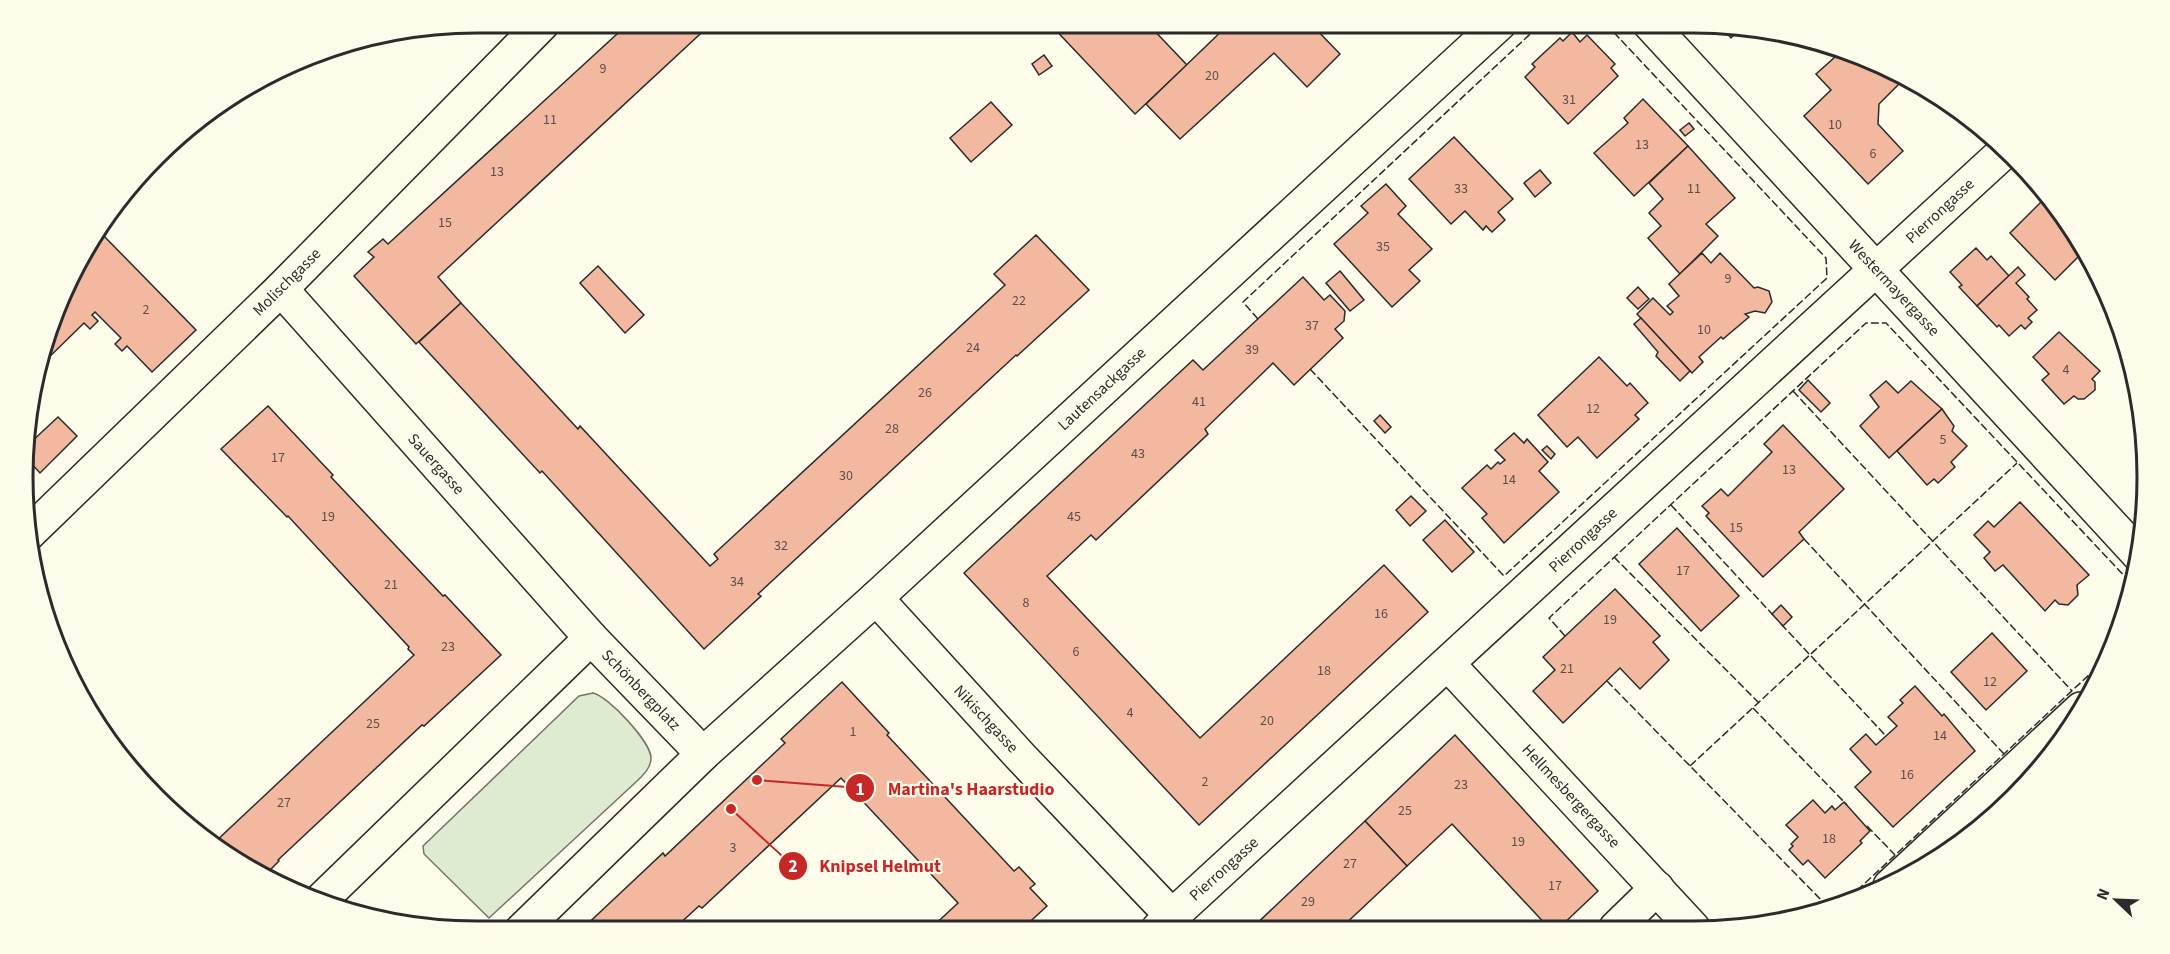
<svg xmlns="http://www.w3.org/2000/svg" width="2170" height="954" viewBox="0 0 2170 954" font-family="'Source Sans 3',sans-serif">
<rect width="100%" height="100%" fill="#fdfbea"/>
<path fill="#deebd1" stroke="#74746e" stroke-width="1.5" d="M593 693C608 696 651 742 651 758 651 768 643 775 637 781L489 918 424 854 423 846 579 696Z"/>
<g fill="#f2b8a0" stroke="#2b2b2b" stroke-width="1.5">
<path d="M629 23H712L438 277 461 303 416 344 354 276 374 257 368 252 383 239 388 244Z"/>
<path d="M1049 23H1147L1187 65 1135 114Z"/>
<path d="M1230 23H1310L1340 54 1307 87 1274 53 1180 139 1146 104Z"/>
<path d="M1722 27 1739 30 1731 38Z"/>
<path d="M1572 32 1580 42 1587 35 1615 64 1611 68 1618 76 1568 124 1525 77 1535 67 1532 64 1560 38 1563 41Z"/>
<path d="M1844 49 1906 77 1879 104 1878 124 1903 151 1868 184 1804 116 1831 90 1816 74Z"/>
<path d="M1044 55 1052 66 1039 75 1032 64Z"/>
<path d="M1643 99 1688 146 1634 196 1594 153 1628 123 1624 118Z"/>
<path d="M991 102 1012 125 971 162 950 138Z"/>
<path d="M1689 123 1694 129 1685 136 1680 130Z"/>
<path d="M1454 137 1513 199 1498 212 1505 220 1492 232 1486 226 1483 230 1465 211 1451 224 1409 179Z"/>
<path d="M1688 146 1735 198 1706 224 1718 236 1680 274 1648 238 1661 226 1649 213 1663 199 1649 183Z"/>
<path d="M1540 170 1551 183 1535 197 1524 183Z"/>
<path d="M1386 184 1406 206 1398 214 1432 249 1409 270 1420 281 1392 307 1334 244 1368 213 1361 206Z"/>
<path d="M2048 195 2055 202 2087 253 2084 251 2055 280 2010 233Z"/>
<path d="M99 231 196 330 152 372 127 346 122 351 115 344 121 338 95 312 92 315 98 321 90 329 84 323 39 367 84 249Z"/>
<path d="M1036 235 1089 290 1017 356 1016 355 758 594 761 596 704 649 542 471 540 473 419 342 461 303 578 429 580 426 710 566 718 559 714 554 1005 285 994 274Z"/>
<path d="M1976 248 1987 260 1991 256 2009 276 1977 306 1959 287 1962 285 1950 272Z"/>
<path d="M1702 253 1711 263 1720 253 1754 288 1758 287 1769 291 1772 302 1765 313 1755 311 1745 314 1749 317 1723 339 1721 337 1699 357 1703 362 1692 373 1637 314 1653 298 1670 315 1673 312 1667 306 1679 296 1669 284Z"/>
<path d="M598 266 644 315 625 333 580 283Z"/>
<path d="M2018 267 2025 275 2016 283 2029 297 2027 299 2037 310 2028 318 2032 322 2025 329 2021 325 2009 336 1999 325 1997 327 1977 306Z"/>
<path d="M1340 271 1364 300 1350 311 1326 283Z"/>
<path d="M1303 277 1324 300 1330 295 1345 311 1344 321 1335 329 1343 338 1294 385 1273 363 1205 429 1208 434 1096 540 1091 535 1047 576 1200 738 1384 565 1428 612 1199 825 964 573 1193 360 1203 370Z"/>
<path d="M1638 287 1649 299 1638 309 1627 298Z"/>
<path d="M1641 318 1690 371 1680 381 1656 356 1658 352 1634 324Z"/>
<path d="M2059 332 2100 371 2092 379 2095 382V390L2084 399H2078L2074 396 2064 404 2042 380 2049 374 2033 357Z"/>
<path d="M1599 357 1627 386 1630 383 1648 403 1635 415 1639 419 1597 458 1578 437 1567 447 1538 415Z"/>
<path d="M1808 380 1830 403 1821 412 1799 390Z"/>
<path d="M1886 381 1898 393 1911 381 1942 409 1889 458 1860 426 1879 407 1870 395Z"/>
<path d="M268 406 333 475 331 477 443 596 445 595 501 655 424 726 422 725 278 860 279 861 263 877 250 871 213 844 414 655 408 649 409 647 288 516 287 517 221 449Z"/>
<path d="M1942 409 1954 426 1952 431 1967 446 1951 462 1955 467 1938 483 1934 479 1927 485 1897 451Z"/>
<path d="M1380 415 1391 427 1385 433 1374 421Z"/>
<path d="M58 417 77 436 40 473 29 461V444Z"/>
<path d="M1783 425 1844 489 1799 532 1804 539 1763 577 1706 516 1709 513 1702 506 1721 489 1728 496 1772 452 1764 444Z"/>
<path d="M1514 433 1524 443 1527 439 1548 462 1539 471 1559 492 1504 543 1482 518 1487 514 1462 488 1487 465 1491 469 1498 462 1500 464 1505 460 1495 450Z"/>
<path d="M1547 446 1555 454 1551 459 1542 450Z"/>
<path d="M1411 496 1426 511 1410 526 1396 510Z"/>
<path d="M2020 502 2089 575 2077 585 2078 595 2068 605 2059 604 2055 600 2045 611 2003 565 1995 571 1984 558 1990 552 1974 535 1988 521 1994 527Z"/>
<path d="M1445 520 1474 552 1452 572 1423 540Z"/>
<path d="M1677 528 1739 596 1701 631 1639 564Z"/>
<path d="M1615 589 1660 636 1653 642 1669 660 1640 689 1620 668 1563 723 1533 691 1555 670 1543 657Z"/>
<path d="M1781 605 1792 617 1783 626 1772 614Z"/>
<path d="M1992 633 2027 671 1986 710 1951 672Z"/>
<path d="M842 682 889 733 887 735 1014 871 1019 867 1035 884 1030 888 1047 906 1021 930H929L958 903 841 778 702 908 699 906 676 927 679 931H580L663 853 665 856 785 743 781 739Z"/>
<path d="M1915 686 1942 716 1944 714 1975 751 1893 827 1855 787 1871 772 1850 749 1866 734 1876 745 1897 726 1888 717 1903 703 1900 700Z"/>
<path d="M1455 735 1598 891 1559 928H1549L1452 824 1407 866 1365 821Z"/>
<path d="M1813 800 1825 813 1832 806 1835 810 1844 802 1870 831 1860 841 1862 843 1825 878 1808 860 1803 865 1789 850 1793 846 1791 844 1798 837 1786 825Z"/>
<path d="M1365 821 1407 866 1340 929H1251Z"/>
</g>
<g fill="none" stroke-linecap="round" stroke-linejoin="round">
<g stroke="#2b2b2b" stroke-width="36">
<g id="minor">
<path d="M1649 23 2139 555"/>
<path d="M281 289 591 638 703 754 521 931"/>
<path d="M26 536 281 289 543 23"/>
<path d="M876 598 1020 756 1172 916"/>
<path d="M1448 664 1693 928"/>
<path d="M703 754 876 598 1500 23"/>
<path d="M1890 886 2081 709"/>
<path d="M319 902 591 638"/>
<path d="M1616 928 1657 888"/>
<path d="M1158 929 2006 150"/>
</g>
</g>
<use href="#minor" stroke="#fdfbea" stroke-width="33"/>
<g stroke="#2b2b2b" stroke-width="1.5" stroke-dasharray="8 3" stroke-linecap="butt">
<path d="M1258 319 1243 302 1542 23"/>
<path d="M1310 369 1504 576 1827 278 1826 258 1605 23"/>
<path d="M1793 391 2072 691"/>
<path d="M1671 505 1773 615"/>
<path d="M1804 539 2004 754"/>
<path d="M1614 557 1759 703"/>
<path d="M1781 624 1886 736"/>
<path d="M1565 636 1549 618 1866 323H1886L2132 584"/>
<path d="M1607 681 1826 905"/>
<path d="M1753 708 1847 805"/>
<path d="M1690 766 2017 463"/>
<path d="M1867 826 1895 855"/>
<path d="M1849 898 2105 660"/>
</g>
</g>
<g text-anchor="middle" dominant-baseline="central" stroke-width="4.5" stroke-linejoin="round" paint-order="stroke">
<g font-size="14" fill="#5d4e48">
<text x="603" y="69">9</text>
<text x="1212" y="76">20</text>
<text x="1569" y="100">31</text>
<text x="550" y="120">11</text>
<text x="1835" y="125">10</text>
<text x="1642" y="145">13</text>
<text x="1873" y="154">6</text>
<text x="497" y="172">13</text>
<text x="1461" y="189">33</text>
<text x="1694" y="189">11</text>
<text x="445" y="223">15</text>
<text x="1383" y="247">35</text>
<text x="1728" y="279">9</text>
<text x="1019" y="301">22</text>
<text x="146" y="310">2</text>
<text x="1312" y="326">37</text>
<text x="1704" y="330">10</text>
<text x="973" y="348">24</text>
<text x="1252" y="350">39</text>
<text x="2066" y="370">4</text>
<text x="925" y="393">26</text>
<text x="1199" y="402">41</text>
<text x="1593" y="409">12</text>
<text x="892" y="429">28</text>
<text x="1943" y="440">5</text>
<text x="1138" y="454">43</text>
<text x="278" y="458">17</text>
<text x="1789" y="470">13</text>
<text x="846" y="476">30</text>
<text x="1509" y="480">14</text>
<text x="328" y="517">19</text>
<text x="1074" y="517">45</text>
<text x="1736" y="528">15</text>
<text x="781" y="546">32</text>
<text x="1683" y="571">17</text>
<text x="737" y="582">34</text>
<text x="391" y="585">21</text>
<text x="1026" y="603">8</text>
<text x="1381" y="614">16</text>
<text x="1610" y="620">19</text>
<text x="448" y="647">23</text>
<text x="1076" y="652">6</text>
<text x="1567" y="669">21</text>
<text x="1324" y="671">18</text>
<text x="1990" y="682">12</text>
<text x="1130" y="713">4</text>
<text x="1267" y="721">20</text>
<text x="373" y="724">25</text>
<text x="853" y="732">1</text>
<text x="1940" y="736">14</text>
<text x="1907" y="775">16</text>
<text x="1205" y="782">2</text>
<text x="1461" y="785">23</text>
<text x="284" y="803">27</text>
<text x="1405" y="811">25</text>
<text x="1829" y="839">18</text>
<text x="1518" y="842">19</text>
<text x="733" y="848">3</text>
<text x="1350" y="864">27</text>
<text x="1555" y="886">17</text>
<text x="1308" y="902">29</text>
</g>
<g font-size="16" fill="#2b2b2b" stroke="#fdfbea">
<text transform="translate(1940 211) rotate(-43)">Pierrongasse</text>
<text transform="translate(287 282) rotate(-45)">Molischgasse</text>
<text transform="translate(1894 288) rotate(47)">Westermayergasse</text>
<text transform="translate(1102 389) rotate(-43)">Lautensackgasse</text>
<text transform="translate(436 464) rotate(48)">Sauergasse</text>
<text transform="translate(1583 540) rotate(-43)">Pierrongasse</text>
<text transform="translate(641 690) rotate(46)">Schönbergplatz</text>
<text transform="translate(986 719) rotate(47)">Nikischgasse</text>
<text transform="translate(1571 796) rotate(47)">Hellmesbergergasse</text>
<text transform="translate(1224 869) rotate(-42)">Pierrongasse</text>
</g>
</g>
<path d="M0 0H2170V954H0ZM477 33H1693A444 444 0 0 1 2137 477V477A444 444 0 0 1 1693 921H477A444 444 0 0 1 33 477V477A444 444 0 0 1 477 33Z" fill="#fdfbea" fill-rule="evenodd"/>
<path fill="none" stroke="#2b2b2b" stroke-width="3" d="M477 33H1693A444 444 0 0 1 2137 477V477A444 444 0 0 1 1693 921H477A444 444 0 0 1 33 477V477A444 444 0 0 1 477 33Z"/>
<path fill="none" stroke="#c62828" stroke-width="2" d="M757 780L860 788M731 809L793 866"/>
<g fill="#c62828" stroke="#fdfbea" stroke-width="2">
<circle cx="757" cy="780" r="6"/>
<circle cx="731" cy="809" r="6"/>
<circle cx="860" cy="788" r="15"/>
<circle cx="793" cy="866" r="15"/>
</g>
<g font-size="18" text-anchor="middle" font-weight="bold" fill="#fff">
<text x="860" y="795">1</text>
<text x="793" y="872">2</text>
</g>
<g font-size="18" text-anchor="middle" font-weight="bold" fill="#c62828" stroke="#fdfbea" stroke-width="4.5" stroke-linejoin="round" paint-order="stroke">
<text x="971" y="795">Martina's Haarstudio</text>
<text x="880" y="872">Knipsel Helmut</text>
</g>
<g transform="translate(2116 900) rotate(293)" stroke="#fdfbea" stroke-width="4.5" paint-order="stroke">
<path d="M0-4.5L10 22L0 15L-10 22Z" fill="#2b2b2b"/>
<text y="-9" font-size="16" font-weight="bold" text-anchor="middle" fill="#2b2b2b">N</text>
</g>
</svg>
